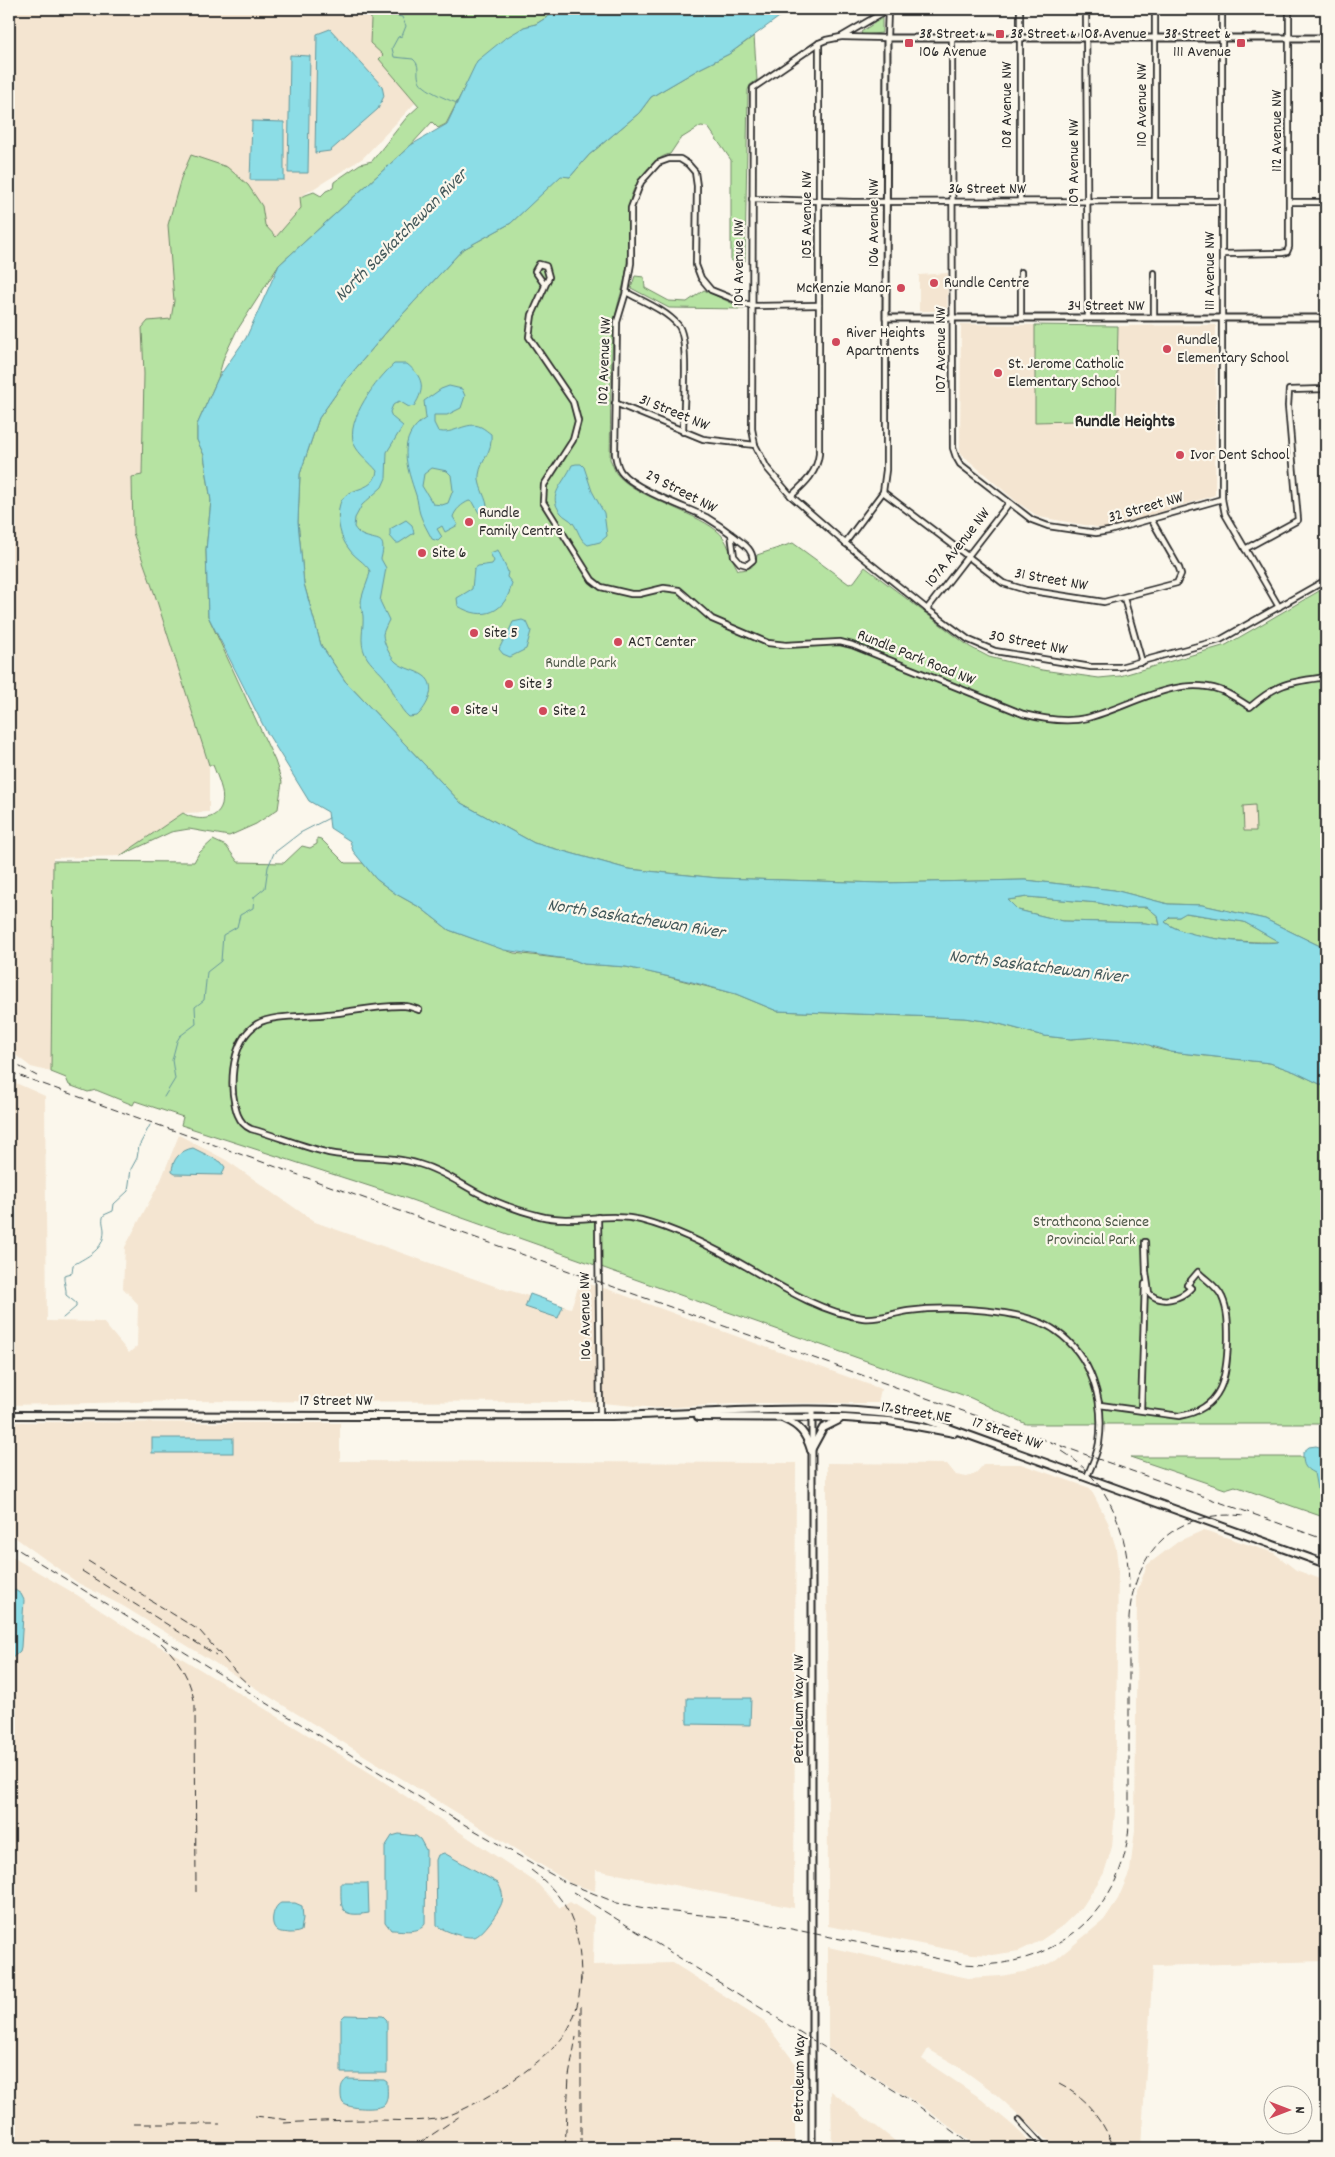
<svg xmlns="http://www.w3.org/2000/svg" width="1335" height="2157" viewBox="0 0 1335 2157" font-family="Dekko,sans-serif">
<rect width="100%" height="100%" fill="#fbf7ec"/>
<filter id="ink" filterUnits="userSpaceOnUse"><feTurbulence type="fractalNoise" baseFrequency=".02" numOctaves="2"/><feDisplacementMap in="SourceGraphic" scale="10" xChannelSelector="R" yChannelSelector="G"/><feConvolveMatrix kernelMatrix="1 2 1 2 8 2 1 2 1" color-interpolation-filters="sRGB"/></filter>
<g filter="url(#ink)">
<g fill="#f4e5d1">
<path d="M9 9H369L383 55 380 59 416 102 363 158 300 197 301 208 276 237 271 232 143 411 142 476 132 477 133 533 155 595 209 765V812L183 813 120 856 53 858 51 1072 31 1067 9 1050Z"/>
<path d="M948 273 947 311H919V275Z"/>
<path d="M961 324 1035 325V422L1116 420 1118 326 1216 325 1215 495 1107 529 1039 517 1017 502 960 453Z"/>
<path d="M1255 805 1256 831H1244L1243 806Z"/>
<path d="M9 1080 45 1096 47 1321 103 1322 129 1353 137 1346 138 1304 123 1288 125 1247 161 1180 179 1135 226 1160 315 1222 500 1288 571 1308 580 1282 607 1289 881 1389 878 1403H753L656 1408 592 1402 177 1401 9 1405Z"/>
<path d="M9 1422 340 1423V1461L796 1463 794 1908 596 1870 595 1891 572 1884 123 1606 78 1583 9 1533Z"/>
<path d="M827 1463 947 1464 956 1475 967 1477 975 1474 984 1464H1021L1090 1488 1108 1522 1116 1548 1118 1568 1115 1811 1112 1847 1104 1873 1083 1906 1062 1926 1040 1941 1019 1951 992 1955 972 1954 828 1926Z"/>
<path d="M1204 1530 1274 1553 1296 1570 1326 1581V1961L1153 1966 1141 2148H1056L991 2090 958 2066 928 2049 922 2059 976 2095 1011 2124 1037 2148H978L922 2106 828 2048V1947L968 1978 1001 1976 1028 1971 1053 1962 1104 1920 1118 1899 1130 1871 1135 1830 1137 1592 1147 1565 1179 1541Z"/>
<path d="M9 1555 77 1595 138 1635 178 1656 372 1774 537 1883 560 1908 570 1902 594 1917 593 1965 673 1963 763 2020 795 2063V2148H9Z"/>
<path d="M831 2091 904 2148H832Z"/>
</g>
<g fill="#b6e3a2" stroke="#708766" fill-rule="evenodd">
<path d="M369 9H560L536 24 524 27 478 61 446 124 438 128 432 122 411 145 279 265 236 332 224 357 218 378 197 425V440L204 455 211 501 206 550 208 616 275 761 282 782 278 809 256 824 229 836 189 829 171 832 120 856 183 813C195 821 217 822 222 804 225 792 217 776 213 765H209L155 595 133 533 132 477 142 475 144 374 142 328 148 321 171 319 174 301 168 225 181 178 191 155 227 167 248 185 262 206 265 225 276 237 301 208 300 197 314 192 321 196 326 191 333 188 334 182 360 164 372 161 407 117 419 106 379 59 383 55 370 43 371 19Z"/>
<path d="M882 18V33L862 35 861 32Z"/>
<path d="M754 36 757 80 750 85 748 90 745 261H731V160L708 127 701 126 680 139 670 154C654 157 635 181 631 197 625 219 629 240 627 262 626 284 616 304 614 325 610 370 611 415 610 459 612 463 614 469 616 473 633 496 692 511 716 530 729 539 730 557 738 570 749 570 756 567 757 555L793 543 849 584 854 582 865 567 970 647 989 657 1042 670 1099 678 1120 676 1226 645 1326 587V949L1265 919 1202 905 1168 904 1114 890 1025 880 882 883 718 878 628 869 534 843 461 803 345 681 321 645 304 584 298 522 300 474 319 418 345 381 389 329 462 250 511 223 561 175 570 177 589 155 639 113 651 97 699 69 729 54ZM1255 805 1256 831H1244L1243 806Z"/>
<path d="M635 276 644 277 645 288 669 301 687 302 704 290 744 309 669 308 631 288Z"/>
<path d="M1035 325 1118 326 1116 420 1035 422Z"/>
<path d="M317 838 321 839 345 863H363L376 879 396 894 421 908 449 930 514 953 574 960 584 964 626 967 649 972 736 994 777 1011 964 1018 992 1022 1044 1036 1071 1039 1097 1037 1133 1040 1147 1043 1154 1048 1171 1052 1270 1063 1295 1072 1326 1087V1424H1026L971 1398 403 1197 181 1125 183 1117 135 1101 133 1105 96 1090 88 1092 69 1085 66 1078 51 1072 53 861 194 862 199 853 213 840 226 846 238 862 284 863 302 846 310 848 317 844Z"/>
<path d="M1027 897 1099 903 1125 909 1131 907H1147L1158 916 1160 926 1145 923 1063 921 1018 910 1008 900Z"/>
<path d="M1185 913 1244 922 1280 942C1251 943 1187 940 1165 922L1170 917H1179Z"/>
<path d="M1130 1457H1326V1518L1235 1486 1225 1489Z"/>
</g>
<g fill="#8cdde6" stroke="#65969b" fill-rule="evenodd">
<path d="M560 9H790L729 54 699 69 651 97 639 113 589 155 570 177 561 176 511 223 462 250 389 329 345 381 319 418 300 474 298 522 304 584 321 645 345 681 461 803 534 843 628 869 718 878 882 883 1025 880 1114 890 1168 904 1202 905 1265 919 1326 949V1087L1295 1072 1270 1063 1171 1052 1133 1040 1097 1037 1071 1039 1044 1036 992 1022 964 1018 777 1011 736 994 692 982 626 967 584 964 574 960 504 950 449 930 421 908 396 894 376 879 353 851 350 841 330 828 328 812 309 801 266 731 208 616 206 550 211 501 204 455 197 440V425L218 378 246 338 279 265 411 145 447 124 477 61 504 39 524 27 536 24ZM1027 897 1099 903 1125 909 1131 907H1147L1158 916 1160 925 1145 923 1063 921 1018 910 1008 900ZM1186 913 1244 922 1279 942C1255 945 1183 938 1165 922L1170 917H1179Z"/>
<path d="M330 29 382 86 384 96 378 109 330 151 315 153 317 34Z"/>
<path d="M290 55 310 56 308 173H288Z"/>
<path d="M252 121 284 122V180H250Z"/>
<path d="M394 364H407C423 377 426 388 414 406L409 407 399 401 393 405 390 412 392 417 403 426 387 452 386 478 382 487 362 505 355 518 354 527C356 530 359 534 362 535 378 542 387 535 381 559L386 568 380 601 389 620C387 624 384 630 383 634 383 642 390 657 396 662 404 669 416 670 424 676 438 686 427 707 417 716L409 717C398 708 395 693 387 681 381 671 370 665 365 654 359 641 364 629 363 616 362 609 360 604 362 597 364 588 369 580 370 571 365 562 355 558 349 549 340 538 337 521 339 508 343 483 373 496 377 471 370 462 359 455 354 444 345 420 377 379 394 364Z"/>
<path d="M449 386 462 389 465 396 461 408 447 415H434V423L438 431C452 436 467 420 481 427 485 429 488 432 491 434 493 453 481 459 479 475 478 486 485 495 487 505L486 509 479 513 473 502 469 501C462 504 455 510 453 517L458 525 445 532 442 526 437 529 442 537 438 541 432 539C428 531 423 523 420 514 418 508 418 501 416 495 407 468 395 437 426 418L424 401 441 389ZM432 468 447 471 451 475 453 490 448 503 442 505 433 504 422 486 424 474Z"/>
<path d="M576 464H581L584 467 592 491 604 513 607 536 600 542 588 545C579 539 579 531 573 523 570 519 564 517 561 513 546 495 564 484 572 465Z"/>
<path d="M406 520 412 525 414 533 399 543H396L390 536V529Z"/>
<path d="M498 550 508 572 507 577 512 583C506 612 484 622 458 606L457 598 472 589 474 569 478 566 492 564 494 561 490 553Z"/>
<path d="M522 620 527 622 531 631 526 649 510 657 503 654 499 649C503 640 509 632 513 622Z"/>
<path d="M193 1148 221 1162 225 1167 222 1175 175 1174 172 1172C172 1159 181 1150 193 1148Z"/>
<path d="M530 1294 563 1306 558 1318 525 1307Z"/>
<rect x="152" y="1438" width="81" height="15"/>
<path d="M1316 1446 1326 1449V1495L1317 1489 1314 1473C1303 1468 1303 1463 1303 1452L1309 1447Z"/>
<path d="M9 1586 21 1594 24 1600 21 1647 20 1651 9 1661Z"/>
<path d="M687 1698H751L750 1725 687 1724Z"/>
<path d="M399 1834 416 1836 420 1839 426 1850 425 1924C419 1934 402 1930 391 1930L385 1922V1847L392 1836Z"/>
<path d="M444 1853 498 1883C501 1889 504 1895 502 1902 500 1910 482 1936 474 1937 462 1938 446 1931 437 1926L436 1860 438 1855Z"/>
<path d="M341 1883H368L369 1913C338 1918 341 1908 341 1883Z"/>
<path d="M281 1903H295L302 1906 303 1918 301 1931C296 1933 294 1933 289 1933 285 1932 280 1933 277 1930 269 1925 273 1906 281 1903Z"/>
<path d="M345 2015 383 2016 387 2020V2073H341V2019Z"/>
<path d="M347 2079 384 2080 387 2082C387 2088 389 2100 384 2105 379 2110 348 2109 343 2103 341 2100 341 2096 341 2092 341 2086 342 2083 347 2079Z"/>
</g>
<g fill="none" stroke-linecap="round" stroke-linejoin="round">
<g stroke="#65969b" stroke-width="1">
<path d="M385 9 393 15 402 17 406 26 402 36 398 37 392 48 394 57 413 59C421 66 416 71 419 80 422 89 448 100 457 103"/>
<path d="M164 1097 175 1079 172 1060 177 1041 180 1036 196 1024 195 1007 204 1000 207 972 221 961 223 935 237 927 240 915 253 908 254 897 265 888 268 867 274 853 300 833 329 818"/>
<path d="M63 1318 76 1307V1303L66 1295C67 1289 63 1281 64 1275L72 1273 73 1265C88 1256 104 1250 104 1231 104 1225 101 1221 104 1215L113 1211 114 1204 128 1191 131 1169 137 1158 139 1146 150 1125"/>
</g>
<g stroke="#2b2b2b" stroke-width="8">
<g id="minor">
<path d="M889 9 841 37 826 40 819 43 753 88 752 429 755 445 767 468 791 496 845 543 927 609 969 640 995 651 1091 667H1120L1220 640 1326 580"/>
<path d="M1020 9V201"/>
<path d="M1086 9 1088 318"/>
<path d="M1155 9V201"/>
<path d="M1222 9V499L1225 514 1279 607"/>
<path d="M842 37 887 38 888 10"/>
<path d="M952 38 953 448 956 457 960 464 1032 520 1048 526 1096 533 1109 531 1222 499"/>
<path d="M752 199 853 202 1222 201"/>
<path d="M1290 202H1326"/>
<path d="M1222 254 1282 253 1287 252 1289 247V9"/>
<path d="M544 284 535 271 539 264 546 266 549 277 532 315 529 337 573 402 578 421 573 440 544 485 543 502 592 580 601 587 631 594H639L664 588 679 590 712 619 768 643 786 645 840 642 852 645 1023 714C1043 719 1066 723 1087 718 1130 707 1174 675 1220 690 1231 694 1240 701 1250 707 1279 682 1290 682 1326 677"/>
<path d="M626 292C644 302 665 310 678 325 690 339 683 411 683 432"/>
<path d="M1021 318V272"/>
<path d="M1154 318V273"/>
<path d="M615 403 703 439 755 445"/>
<path d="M883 492 1003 583 1026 590 1104 602 1177 583 1181 574 1179 568 1151 519"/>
<path d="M791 496C804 484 817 473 819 454V43"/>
<path d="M731 534 734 556 740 563 747 565 753 560C752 548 743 544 735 537 726 530 716 523 706 517 685 507 634 489 621 472 617 467 616 460 615 454L617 322 626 292 631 263V208L641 182 658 163 669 159H680L688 164 695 172 697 186 696 265 701 278 711 290 751 306 819 305"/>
<path d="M845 543 883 492 886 470V318"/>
<path d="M1245 549 1298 520 1288 406 1289 390 1326 389"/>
<path d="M1124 598 1142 662"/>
<path d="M927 609 1009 503"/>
<path d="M419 1010C414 1008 409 1006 404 1006 378 1005 353 1012 328 1014 309 1017 273 1014 257 1024 235 1038 231 1071 233 1094 235 1107 237 1123 251 1129 277 1136 303 1147 329 1153 359 1159 390 1155 419 1164 441 1170 459 1183 478 1193 497 1203 520 1211 540 1216 573 1224 608 1212 641 1220 680 1230 718 1250 752 1270 786 1290 824 1313 863 1318 879 1320 893 1313 908 1311 947 1306 1024 1308 1056 1331 1092 1356 1105 1402 1099 1443 1097 1455 1091 1466 1087 1477"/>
<path d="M598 1217 600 1416"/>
<path d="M1145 1242 1146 1273"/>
<path d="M1100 1405 1179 1416C1223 1409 1227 1377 1228 1339 1228 1325 1228 1310 1222 1297 1218 1287 1206 1280 1198 1272L1187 1285 1191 1288C1181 1299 1161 1305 1149 1293L1146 1272"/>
<path d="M1141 1410 1145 1284"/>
<path d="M1019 2120 1045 2148"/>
</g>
</g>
<g stroke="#2b2b2b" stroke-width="9">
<g id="tertiary">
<path d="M1326 38H887L886 311V318H1326"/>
<path d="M812 1410V2148"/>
</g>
</g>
<g stroke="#2b2b2b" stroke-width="10">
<g id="secondary">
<path d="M9 1415C207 1415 405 1417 603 1416 709 1415 818 1400 924 1419L1326 1564"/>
<path d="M698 1417 845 1418 889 1421 954 1433"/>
<path d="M784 1419C800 1426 806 1434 811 1450"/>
<path d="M811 1450 823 1428 839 1420"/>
</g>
</g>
<use href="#minor" stroke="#fbf7ec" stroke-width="4.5"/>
<use href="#tertiary" stroke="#fbf7ec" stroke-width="5"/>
<use href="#secondary" stroke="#fbf7ec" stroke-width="6"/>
<g stroke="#2b2b2b" stroke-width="1" stroke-dasharray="8 4" stroke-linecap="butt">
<path d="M9 1061 37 1076"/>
<path d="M9 1072 1326 1540"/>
<path d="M1062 1451C1110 1481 1129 1534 1129 1588"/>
<path d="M9 1544 458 1821"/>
<path d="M88 1561 200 1631 238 1675 250 1686"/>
<path d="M82 1571 216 1655"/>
<path d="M161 1643C179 1659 191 1680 195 1705L196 1892"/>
<path d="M453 1818 563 1881 617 1903 656 1910 747 1920 964 1964C1050 1972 1125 1912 1129 1824V1618C1134 1551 1176 1508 1245 1516"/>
<path d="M531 1870C573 1901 581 1934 581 1983"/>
<path d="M573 1892 913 2102 975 2148"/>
<path d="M581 2006V2148"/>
<path d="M1059 2084C1087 2098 1103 2120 1114 2148"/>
<path d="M255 2116 290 2120"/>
<path d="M284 2123C314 2121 344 2120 375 2120 395 2120 416 2122 436 2119 470 2113 550 2060 567 2031 577 2014 580 1995 581 1976"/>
<path d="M133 2124H220"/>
<path d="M412 2148 460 2116"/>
<path d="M565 2148 569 2076 576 2037"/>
</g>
</g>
</g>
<g fill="#d1495b" stroke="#fbf7ec" stroke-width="2">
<rect x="995" y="29" width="10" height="10" rx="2.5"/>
<rect x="904" y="38" width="10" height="10" rx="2.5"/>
<rect x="1236" y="38" width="10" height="10" rx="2.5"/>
<circle cx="934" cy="283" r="5"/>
<circle cx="901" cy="288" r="5"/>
<circle cx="836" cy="342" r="5"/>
<circle cx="1167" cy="349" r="5"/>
<circle cx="998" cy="373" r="5"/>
<circle cx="1180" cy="455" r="5"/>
<circle cx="469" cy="522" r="5"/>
<circle cx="422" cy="553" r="5"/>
<circle cx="474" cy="633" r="5"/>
<circle cx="618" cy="642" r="5"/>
<circle cx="509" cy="684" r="5"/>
<circle cx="455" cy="710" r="5"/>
<circle cx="543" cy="711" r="5"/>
</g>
<g text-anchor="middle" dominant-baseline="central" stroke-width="4.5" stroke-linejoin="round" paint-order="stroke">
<g font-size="16" fill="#2b2b2b" stroke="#fbf7ec" text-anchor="start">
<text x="919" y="34">38 Street &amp;<tspan x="919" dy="18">106 Avenue</tspan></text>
<text x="1010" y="34">38 Street &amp; 108 Avenue</text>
<text x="1231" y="34" text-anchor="end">38 Street &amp;<tspan x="1231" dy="18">111 Avenue</tspan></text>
<text x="944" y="283">Rundle Centre</text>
<text x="891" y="288" text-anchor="end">McKenzie Manor</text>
<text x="846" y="333">River Heights<tspan x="846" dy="18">Apartments</tspan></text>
<text x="1177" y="340">Rundle<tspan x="1177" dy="18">Elementary School</tspan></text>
<text x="1008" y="364">St. Jerome Catholic<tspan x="1008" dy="18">Elementary School</tspan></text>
<text x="1190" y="455">Ivor Dent School</text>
<text x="479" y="513">Rundle<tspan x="479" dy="18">Family Centre</tspan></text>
<text x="432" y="553">Site 6</text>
<text x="484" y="633">Site 5</text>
<text x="628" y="642">ACT Center</text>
<text x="519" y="684">Site 3</text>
<text x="465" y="710">Site 4</text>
<text x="553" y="711">Site 2</text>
</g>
<g font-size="16" fill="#2b2b2b" stroke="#fbf7ec">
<text transform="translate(1007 105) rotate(-90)">108 Avenue NW</text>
<text transform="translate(1142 105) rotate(-90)">110 Avenue NW</text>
<text transform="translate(1277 131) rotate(-90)">112 Avenue NW</text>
<text transform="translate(1074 163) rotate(-90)">109 Avenue NW</text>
<text x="987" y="189">36 Street NW</text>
<text transform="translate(807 215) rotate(-90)">105 Avenue NW</text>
<text transform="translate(874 223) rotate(-90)">106 Avenue NW</text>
<text transform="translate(739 263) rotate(-90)">104 Avenue NW</text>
<text transform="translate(1210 271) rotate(-90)">111 Avenue NW</text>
<text x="1106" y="306">34 Street NW</text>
<text transform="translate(941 350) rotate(-90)">107 Avenue NW</text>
<text transform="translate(605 361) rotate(-88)">102 Avenue NW</text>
<text transform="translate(674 413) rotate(22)">31 Street NW</text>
<text transform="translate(681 492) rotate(27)">29 Street NW</text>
<text transform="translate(1146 508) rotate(-16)">32 Street NW</text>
<text transform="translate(958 548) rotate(-52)">107A Avenue NW</text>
<text transform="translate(1051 580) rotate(10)">31 Street NW</text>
<text transform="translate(1028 643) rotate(11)">30 Street NW</text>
<text transform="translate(916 658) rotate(22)">Rundle Park Road NW</text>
<text transform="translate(586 1316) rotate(-91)">106 Avenue NW</text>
<text x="336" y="1401">17 Street NW</text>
<text transform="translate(916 1413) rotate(9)">17 Street NE</text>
<text transform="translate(1007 1434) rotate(19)">17 Street NW</text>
<text transform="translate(799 1709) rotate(-90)">Petroleum Way NW</text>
<text transform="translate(800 2078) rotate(-89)">Petroleum Way</text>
</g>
<g font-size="16" fill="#4e5949" stroke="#fbf7ec">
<text x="581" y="663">Rundle Park</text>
<text x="1091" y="1222">Strathcona Science<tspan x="1091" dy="18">Provincial Park</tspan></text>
</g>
<g font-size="18" font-style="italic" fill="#43585a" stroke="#fbf7ec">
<text transform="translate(402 236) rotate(-45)">North Saskatchewan River</text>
<text transform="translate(636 920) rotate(9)">North Saskatchewan River</text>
<text transform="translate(1038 968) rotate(7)">North Saskatchewan River</text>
</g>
<g font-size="18" font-weight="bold" fill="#2b2b2b" stroke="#fbf7ec">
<text x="1125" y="422">Rundle Heights</text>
</g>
</g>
<rect width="1335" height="2157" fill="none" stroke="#fbf7ec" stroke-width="30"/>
<rect x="15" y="15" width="1305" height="2127" fill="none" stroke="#2b2b2b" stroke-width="2" filter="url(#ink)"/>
<g transform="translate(1288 2110) rotate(90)"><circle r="24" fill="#fbf7ec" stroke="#a8a59f"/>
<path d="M0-4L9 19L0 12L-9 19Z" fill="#d1495b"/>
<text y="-8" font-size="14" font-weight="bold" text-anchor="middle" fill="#2b2b2b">N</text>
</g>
</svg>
